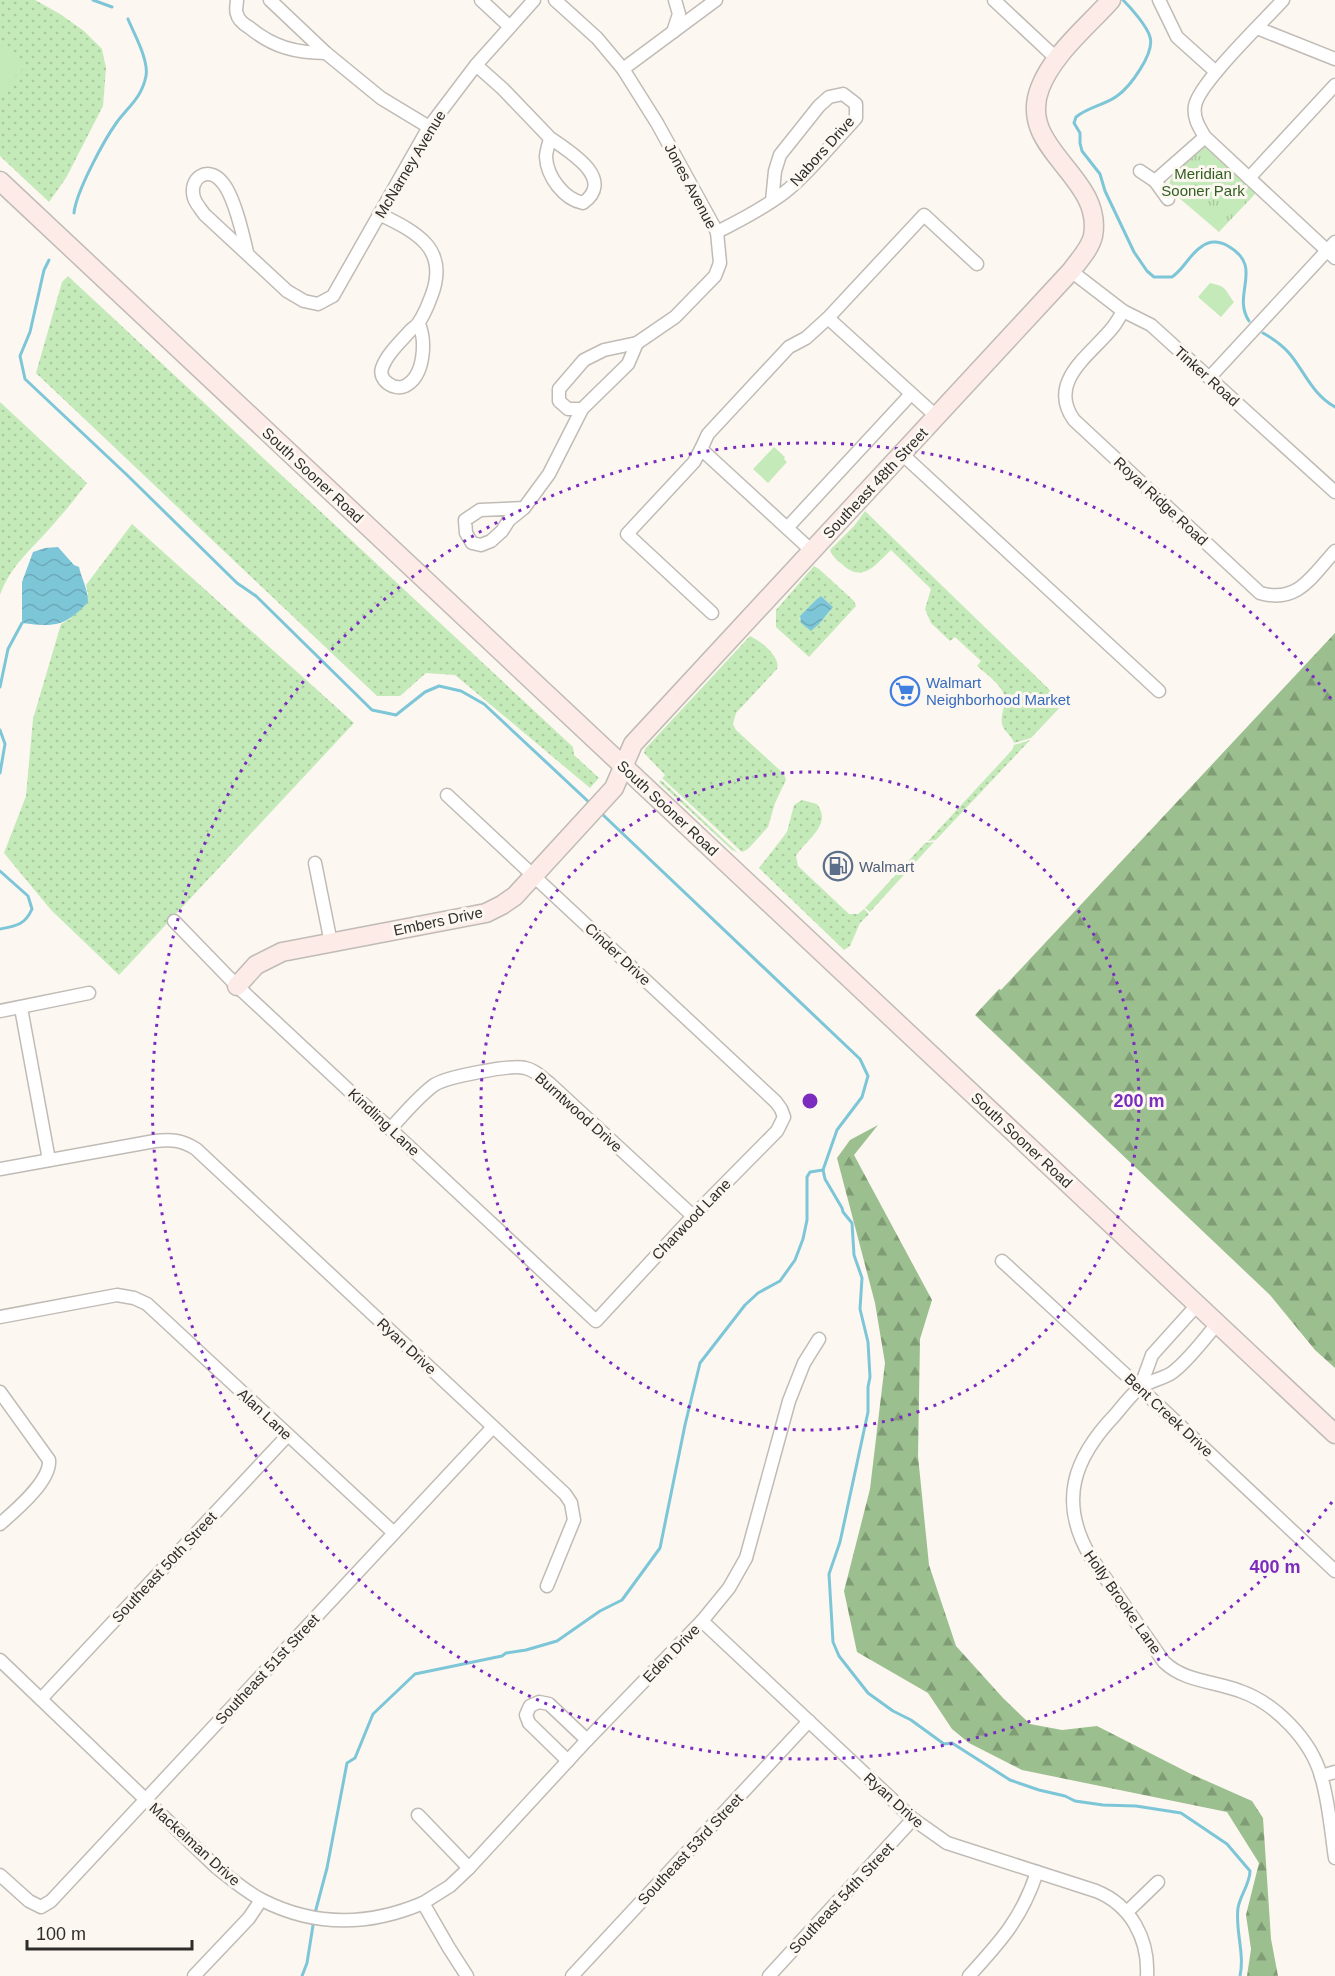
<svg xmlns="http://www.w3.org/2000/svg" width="1335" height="1976" viewBox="0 0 1335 1976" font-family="Arial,sans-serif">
<defs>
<pattern id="grass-dots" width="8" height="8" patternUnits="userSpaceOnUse" patternTransform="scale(1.5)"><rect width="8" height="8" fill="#c5eab9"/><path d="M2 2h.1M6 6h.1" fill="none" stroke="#aac99f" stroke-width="1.8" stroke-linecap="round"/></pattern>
<pattern id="forest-firs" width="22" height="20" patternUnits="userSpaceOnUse" patternTransform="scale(1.5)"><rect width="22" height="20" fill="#9bbf8f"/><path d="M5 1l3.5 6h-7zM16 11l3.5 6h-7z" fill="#7f9c75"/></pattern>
<pattern id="park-tufts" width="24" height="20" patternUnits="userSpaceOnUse" patternTransform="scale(1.5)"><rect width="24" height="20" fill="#c5eab9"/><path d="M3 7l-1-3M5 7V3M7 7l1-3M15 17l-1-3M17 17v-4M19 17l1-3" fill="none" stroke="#aac99f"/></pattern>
<pattern id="water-waves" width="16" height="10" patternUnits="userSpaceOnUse" patternTransform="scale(1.5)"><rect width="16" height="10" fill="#7dc6d8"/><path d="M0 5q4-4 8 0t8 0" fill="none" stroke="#6caaba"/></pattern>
</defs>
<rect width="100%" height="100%" fill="#fcf7f1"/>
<g fill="url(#grass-dots)" fill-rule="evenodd">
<path d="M0 0H35L60 14 84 31 102 49 106 68 103 106 66 178 49 202 0 156Z"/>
<path d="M68 276 573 747 574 755 599 778 590 788 455 675 426 673 400 696H377L36 373 62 282Z"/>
<path d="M0 402 87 483C77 496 68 508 57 520 36 546 12 562 0 595Z"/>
<path d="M865 511 1054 694 1066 701 1031 738 1014 743C1012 736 1006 733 1003 727 999 718 1005 708 1005 699 1004 686 986 674 977 666L981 661 955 637 950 641 931 623 925 609 931 589 891 550C877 563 863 584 843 565 837 560 832 556 830 550L854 526Z"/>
<path d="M132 524 354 723 119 975 51 910 4 853 26 796 33 719 61 624 70 619 88 594 86 585Z"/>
<path d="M814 566 819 569 854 601 856 606 809 657 776 627V610ZM821 596 831 605V610L820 623 808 629 799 619Z"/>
<path d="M750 636C761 641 781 657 777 669L736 713 733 724 736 730 784 774 786 780 775 803 768 827 748 849 742 852 662 778 665 775 644 753 645 749Z"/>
<path d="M1030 740 936 840 928 841 1012 750 1014 745Z"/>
<path d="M661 780 737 852 732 850 659 782Z"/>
<path d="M802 800 817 804C833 825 806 839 796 856L798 866 849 914H858L864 909 869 914 860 923 850 946 844 950 759 868 787 832 794 805Z"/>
<path d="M934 842 870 912 865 908 925 843Z"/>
</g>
<g fill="url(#forest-firs)">
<path d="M1335 633V1368L1315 1350 1270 1295 975 1015 999 989 1001 990Z"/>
<path d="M878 1125 854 1155 932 1300 920 1339 918 1456 929 1565 956 1646 1003 1698 1030 1724 1062 1730 1097 1726 1191 1774 1252 1801 1263 1818 1271 1939 1278 1976H1247L1251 1949 1246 1915 1259 1863 1227 1812 1022 1770 969 1743 952 1729 928 1693 857 1652 844 1591 870 1489 885 1363 875 1303 837 1158 850 1140Z"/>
</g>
<path fill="url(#park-tufts)" d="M1206 145 1257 192 1219 232 1178 197 1169 183 1177 167 1201 147Z"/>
<g fill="#c5eab9">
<path d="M0 45 23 68 0 92Z"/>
<path d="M1210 283C1228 287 1224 289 1234 302L1221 317 1198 297Z"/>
<path d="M774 447 785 457 784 459 787 462 768 483 753 469Z"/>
</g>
<g fill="url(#water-waves)">
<path d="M58 547 74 565 79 567C82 580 88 589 88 602 65 627 54 627 22 623V582L33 552 45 548Z"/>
<path d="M821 596 833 607 820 623 811 631 801 623 800 616 817 599Z"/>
</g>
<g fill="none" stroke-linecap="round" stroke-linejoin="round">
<g stroke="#7dc6d8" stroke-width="3">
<path d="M93 0 112 7"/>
<path d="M1123 0C1131 8 1147 26 1150 37 1155 53 1130 87 1117 96 1105 105 1088 107 1076 117L1074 123 1080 133V143L1082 151 1100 174 1105 191 1134 252 1147 271 1154 277H1172C1184 269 1189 255 1201 247 1210 240 1219 241 1228 246 1265 267 1231 294 1249 321"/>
<path d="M74 213C76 192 104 140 117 122 129 106 142 97 146 76 149 60 134 34 128 19"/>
<path d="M49 260 44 270 30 332 20 356 25 379 127 475 237 583 256 596 372 710 396 715 425 692 439 686 461 691 484 704 592 805"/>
<path d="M1263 333C1272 338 1282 345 1289 353 1305 372 1312 394 1335 407"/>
<path d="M0 687 8 649 22 623"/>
<path d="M0 730 5 744 0 773"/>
<path d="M601 813 860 1059 868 1076 862 1097 837 1130 823 1170 825 1179 842 1208 843 1212 852 1223 854 1255 862 1278 860 1309 868 1342 870 1377 868 1387V1412L840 1542 829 1574 833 1642 839 1656 868 1693 893 1711 911 1720 944 1744 952 1743 1010 1780 1039 1790 1065 1796 1075 1801 1103 1805 1136 1806 1181 1813 1227 1844 1250 1871C1250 1884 1240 1895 1238 1908 1235 1930 1245 1954 1240 1976"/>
<path d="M0 871 28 896 32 909C25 925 16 926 0 929"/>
<path d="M315 1913 327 1868 347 1763 355 1758 373 1714 415 1674 502 1656 506 1653 526 1650 557 1641 600 1611 622 1600 660 1548 685 1425 700 1363 745 1305 758 1293 780 1281 795 1260 803 1239 807 1220V1177L810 1172 823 1170"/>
<path d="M302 1976 307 1963 314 1919"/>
</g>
<g stroke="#c1bbb6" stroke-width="15">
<g id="street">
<path d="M237 0C237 4 235 11 237 14 238 20 245 25 250 28 273 47 296 53 326 53"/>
<path d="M270 0 326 53 381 98 429 127"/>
<path d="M481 0 509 26"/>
<path d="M994 0 1057 59"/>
<path d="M1159 0 1177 37 1216 72"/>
<path d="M1283 0C1265 20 1198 84 1195 106 1193 118 1199 127 1205 137L1335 258"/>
<path d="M1257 28 1335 59"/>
<path d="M673 32 679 14 675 0"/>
<path d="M476 65 503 89 550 138C549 144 546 151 546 157 547 177 564 199 583 203 616 179 570 152 550 138"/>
<path d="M623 69 716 0"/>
<path d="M1140 171 1155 181 1168 199"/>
<path d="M1249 178 1335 85"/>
<path d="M1155 181 1205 137"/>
<path d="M379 214C417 232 450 249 431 297 428 305 424 315 419 322 417 326 413 328 410 331 400 342 387 354 382 368 378 380 394 391 405 386 425 376 426 341 419 324"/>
<path d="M717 232C741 220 764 208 785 192 808 174 827 149 847 128L856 118V104L843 94 829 97 819 106 780 155 775 171 772 201"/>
<path d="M247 252C243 235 234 195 222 182 208 165 188 178 194 198 196 204 201 209 204 214L287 291 304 301 318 304 333 296 429 127 476 65 534 0"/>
<path d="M1071 271 1123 311 1151 325 1335 492"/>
<path d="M1123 311C1120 316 1117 322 1113 327 1092 354 1046 381 1074 420L1260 593C1298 604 1312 576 1335 551"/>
<path d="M828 318 936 416"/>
<path d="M1210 377 1335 242"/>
<path d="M582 409 628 364 637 343"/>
<path d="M701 449 708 434 789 347 806 338 828 318 924 215 977 264"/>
<path d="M902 454 1159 691"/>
<path d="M524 508 480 510 465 520 466 533 472 543 481 545 491 541 502 531 509 520 524 508 549 474 582 409H568L559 401V389L584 360 604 350 637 343 675 317 715 276 720 263 717 232 657 123 623 69 597 38 555 0"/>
<path d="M787 528 911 394"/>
<path d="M712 613 627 534 694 462 701 449 812 551"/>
<path d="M315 863 331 943"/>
<path d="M174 921 237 986 596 1321 693 1216 777 1131 784 1117 781 1109 776 1102 447 795"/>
<path d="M21 1008 49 1160"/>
<path d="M0 1011 89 993"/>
<path d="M391 1128C404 1114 418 1097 434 1085 446 1077 512 1064 525 1068 535 1070 541 1077 549 1083L693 1216"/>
<path d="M0 1169 155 1141C171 1139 182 1140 196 1149L565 1494 571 1503 574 1520 547 1586"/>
<path d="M1002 1261 1140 1388 1335 1571"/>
<path d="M0 1317 117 1295 134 1298 147 1304 394 1533"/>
<path d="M1217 1324C1204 1339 1189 1360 1173 1372 1164 1379 1150 1380 1140 1388 1131 1394 1123 1406 1115 1415 1074 1458 1058 1501 1090 1556L1164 1662C1185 1682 1214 1681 1240 1691 1275 1703 1311 1740 1321 1776 1329 1802 1331 1831 1335 1858"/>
<path d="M1140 1388 1152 1355 1197 1305"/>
<path d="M0 1392 49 1460C51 1481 15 1511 0 1524"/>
<path d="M702 1621 913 1819 947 1843 1096 1891C1131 1905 1149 1939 1147 1976"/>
<path d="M0 1660 216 1867C231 1879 245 1891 262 1900 315 1927 369 1926 423 1903L449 1948 467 1976"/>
<path d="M41 1699 288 1435"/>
<path d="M568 1761 529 1723 526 1715 530 1706 539 1702 549 1704 587 1740"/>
<path d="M1321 1776 1335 1772"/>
<path d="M418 1815 469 1868"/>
<path d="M0 1875 29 1901 41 1907 51 1901 493 1427"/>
<path d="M423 1903 450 1886 469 1868 587 1740 702 1621 729 1588 746 1558 789 1401 804 1363 819 1339"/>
<path d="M1127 1912 1158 1882"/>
<path d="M194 1976 249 1918 261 1900"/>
<path d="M572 1976 809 1721"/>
<path d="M769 1976 913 1819"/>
<path d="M969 1976C1001 1941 1022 1918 1037 1872"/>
</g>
</g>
<g stroke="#c1bbb6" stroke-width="21">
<g id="secondary">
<path d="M0 181 1335 1434"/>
<path d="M237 986 256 965 282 952 486 913 502 905 515 896 614 788 633 744 1071 271C1079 260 1090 249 1093 236 1104 176 1016 149 1040 88 1053 54 1087 27 1111 0"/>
</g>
</g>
<use href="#street" stroke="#fff" stroke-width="12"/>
<use href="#secondary" stroke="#fdebe7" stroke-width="18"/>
</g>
<g fill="none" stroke="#7b2cbf" stroke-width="3" stroke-dasharray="3 6">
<circle cx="810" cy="1101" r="329"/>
<path d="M1332 1502A658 658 0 1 1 1332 700"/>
</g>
<defs>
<g id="supermarket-ring" transform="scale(1.5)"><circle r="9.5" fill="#fcf7f1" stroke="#3f7fe0" stroke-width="1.5"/><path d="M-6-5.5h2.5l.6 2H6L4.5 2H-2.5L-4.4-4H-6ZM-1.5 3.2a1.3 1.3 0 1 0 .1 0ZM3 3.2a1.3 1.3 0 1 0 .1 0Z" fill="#3f7fe0"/></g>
<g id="fuel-ring" transform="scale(1.5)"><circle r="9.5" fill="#fcf7f1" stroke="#5c6f8a" stroke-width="1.5"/><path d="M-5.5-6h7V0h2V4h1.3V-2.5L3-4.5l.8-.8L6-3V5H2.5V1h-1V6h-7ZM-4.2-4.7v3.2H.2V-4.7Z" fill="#5c6f8a"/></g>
</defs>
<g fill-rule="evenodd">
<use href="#supermarket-ring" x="905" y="691"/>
<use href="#fuel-ring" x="838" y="866"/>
</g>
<g text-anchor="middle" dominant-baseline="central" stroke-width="6" stroke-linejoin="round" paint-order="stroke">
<g font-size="15" fill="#2f2d2b" stroke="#fcf7f1">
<text transform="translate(822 151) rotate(-48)">Nabors Drive</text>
<text transform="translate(410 164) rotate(-59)">McNarney Avenue</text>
<text transform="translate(691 186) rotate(62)">Jones Avenue</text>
<text transform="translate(1207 376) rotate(42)">Tinker Road</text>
<text transform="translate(313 475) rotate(43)">South Sooner Road</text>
<text transform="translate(875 483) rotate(-47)">Southeast 48th Street</text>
<text transform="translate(1161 501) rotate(43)">Royal Ridge Road</text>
<text transform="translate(668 808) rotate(43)">South Sooner Road</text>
<text transform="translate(438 921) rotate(-12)">Embers Drive</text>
<text transform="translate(618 954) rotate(43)">Cinder Drive</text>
<text transform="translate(579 1112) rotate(42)">Burntwood Drive</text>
<text transform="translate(384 1122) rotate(43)">Kindling Lane</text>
<text transform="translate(1022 1140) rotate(43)">South Sooner Road</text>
<text transform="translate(691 1219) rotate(-46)">Charwood Lane</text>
<text transform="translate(407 1346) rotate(43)">Ryan Drive</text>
<text transform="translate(265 1414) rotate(43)">Alan Lane</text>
<text transform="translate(1169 1415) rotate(43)">Bent Creek Drive</text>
<text transform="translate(164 1567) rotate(-47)">Southeast 50th Street</text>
<text transform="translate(1123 1602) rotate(55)">Holly Brooke Lane</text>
<text transform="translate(671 1653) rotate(-46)">Eden Drive</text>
<text transform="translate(267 1669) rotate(-47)">Southeast 51st Street</text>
<text transform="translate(894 1800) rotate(42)">Ryan Drive</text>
<text transform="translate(195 1844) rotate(42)">Mackelman Drive</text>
<text transform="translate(690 1849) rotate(-47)">Southeast 53rd Street</text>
<text transform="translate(841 1898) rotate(-47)">Southeast 54th Street</text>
</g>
<g font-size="15" fill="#315f20" stroke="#fcf7f1">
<text x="1203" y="173">Meridian<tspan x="1203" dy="17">Sooner Park</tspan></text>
</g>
<g font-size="15" fill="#366cbe" stroke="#fcf7f1" text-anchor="start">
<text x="926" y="682">Walmart<tspan x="926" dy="17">Neighborhood Market</tspan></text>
</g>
<g font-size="15" fill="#4e5e75" stroke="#fcf7f1" text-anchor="start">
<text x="859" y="866">Walmart</text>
</g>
</g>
<circle cx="810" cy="1101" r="9" fill="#7b2cbf" stroke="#fcf7f1" stroke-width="3"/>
<g font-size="18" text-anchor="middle" font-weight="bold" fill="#7b2cbf" stroke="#fcf7f1" stroke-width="6" stroke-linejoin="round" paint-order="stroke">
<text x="1139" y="1107">200 m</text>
<text x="1275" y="1573">400 m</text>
</g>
<path d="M27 1940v9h165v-9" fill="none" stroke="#2f2d2b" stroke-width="3"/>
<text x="36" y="1940" font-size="18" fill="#2f2d2b" stroke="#fcf7f1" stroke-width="4.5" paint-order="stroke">100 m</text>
</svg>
